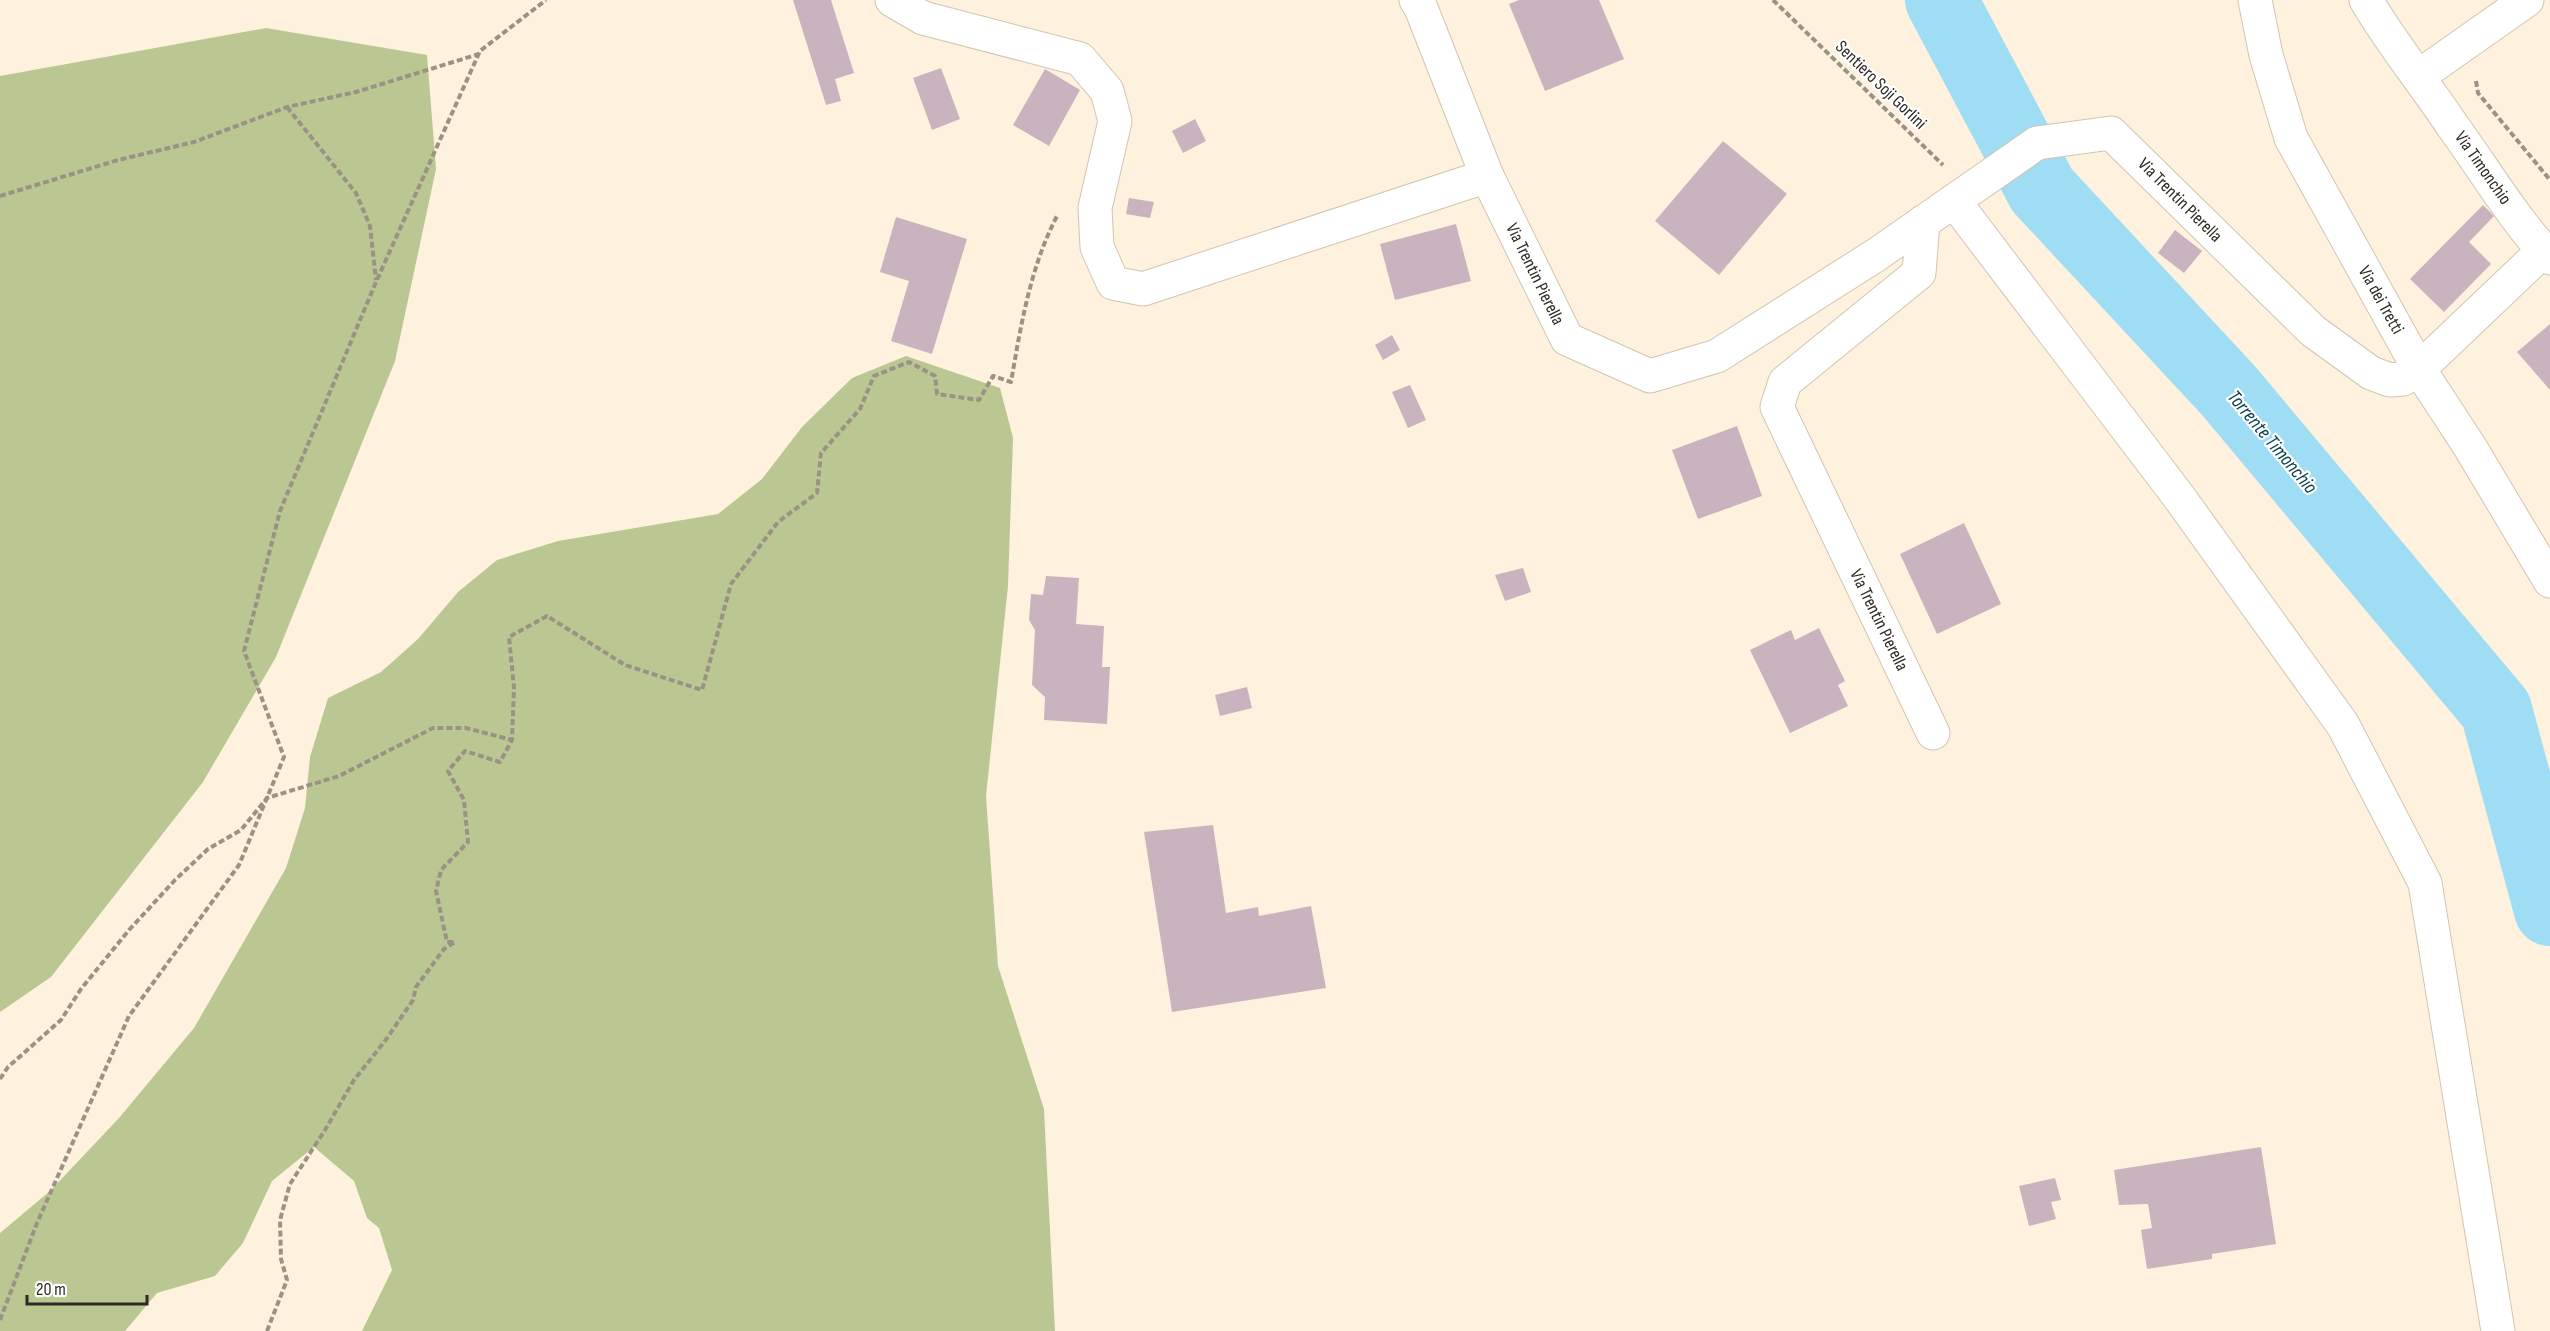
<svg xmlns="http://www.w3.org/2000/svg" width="2550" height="1331" viewBox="0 0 2550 1331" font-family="'Sofia Sans Condensed',sans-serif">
<rect width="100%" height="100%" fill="#fef2de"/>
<g fill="#bbc793">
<path d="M266 28 427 55 436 169 395 361 276 657 203 782 51 977 0 1012V76Z"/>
<path d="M906 356 1000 388 1013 438 1008 586 986 796 998 966 1044 1109 1055 1331H362L392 1270 379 1228 367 1218 354 1181 314 1147 272 1181 243 1243 215 1276 157 1293 125 1331H0V1233L50 1191 119 1118 194 1028 286 868 305 808 310 757 328 698 381 672 418 639 458 592 497 560 558 541 718 514 762 479 802 427 852 378Z"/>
</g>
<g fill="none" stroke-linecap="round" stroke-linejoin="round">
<path stroke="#9fddf4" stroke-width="72" d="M1941 0 2042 190 2228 390 2496 710 2550 910"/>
</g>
<g fill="#c9b3be">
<path d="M793 0H831L854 73 835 79 841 101 826 105Z"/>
<path d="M1519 0H1599L1624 59 1545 91 1509 4Z"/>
<path d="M941 68 960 119 932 130 913 78Z"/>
<path d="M1045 69 1080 90 1049 146 1013 125Z"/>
<path d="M1195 119 1206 141 1183 153 1172 131Z"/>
<path d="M1723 141 1787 194 1719 275 1655 221Z"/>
<path d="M1129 198 1154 202 1150 218 1126 214Z"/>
<path d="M2483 205 2494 216 2469 242 2491 264 2444 312 2410 279Z"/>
<path d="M896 217 967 239 932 354 891 341 909 281 880 272Z"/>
<path d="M1456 224 1471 281 1395 300 1380 244Z"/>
<path d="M2175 230 2202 251 2184 273 2158 253Z"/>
<path d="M2550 324V390L2517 352Z"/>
<path d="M1392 335 1400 350 1383 360 1375 345Z"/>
<path d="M1410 385 1426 420 1408 428 1392 392Z"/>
<path d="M1737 426 1762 496 1698 519 1672 450Z"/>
<path d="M1964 523 2001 604 1937 634 1900 554Z"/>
<path d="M1523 568 1531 592 1505 601 1495 575Z"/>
<path d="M1046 576 1079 578 1076 624 1104 626 1102 667H1110L1107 724 1044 720 1045 697 1032 685 1035 630 1029 620 1031 594 1043 595Z"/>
<path d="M1819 628 1845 681 1838 685 1848 706 1790 733 1750 650 1791 630 1795 640Z"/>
<path d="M1247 687 1252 708 1220 716 1215 695Z"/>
<path d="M1213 825 1226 913 1258 907 1259 916 1311 906 1326 988 1172 1012 1144 832Z"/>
<path d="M2261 1147 2276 1244 2212 1254V1259L2147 1269 2141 1230 2152 1228 2148 1204 2119 1205 2114 1170Z"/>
<path d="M2055 1178 2061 1200 2051 1202 2056 1219 2029 1226 2019 1186Z"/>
</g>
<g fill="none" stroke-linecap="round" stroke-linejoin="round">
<g stroke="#d0c5b1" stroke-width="35">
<g id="minor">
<path d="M892 0 923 18 1080 59 1107 91 1115 121 1095 208 1097 247 1113 283 1143 289 1487 176"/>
<path d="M1416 0 1421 8 1487 176 1567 339 1650 376 1717 356 1876 255 2037 143 2111 133 2313 331 2371 373 2390 380 2403 379 2419 369 2543 251"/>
<path d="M2366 0C2392 44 2424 83 2452 125 2484 169 2513 218 2550 258"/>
<path d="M2419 76 2527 0"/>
<path d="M1954 201 2179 497 2343 725 2425 883 2498 1331"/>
<path d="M1923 222 1919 273 1785 382 1777 407 1933 733"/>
</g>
</g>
<g stroke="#d0c5b1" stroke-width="35">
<path id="tertiary" d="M2255 0 2266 55 2291 138 2419 369 2470 447 2550 581"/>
</g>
<g stroke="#9a9284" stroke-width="4" stroke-dasharray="6 3" stroke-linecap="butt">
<path d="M1773 0 1943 165"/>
<path d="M2476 81 2478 93 2550 180"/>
<path d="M287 107 356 193 370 226 376 280"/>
<path d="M0 196 118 160 194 142 287 107 356 92 479 54"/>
<path d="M0 1079 8 1067 61 1020 81 989 129 930 175 880 208 849 241 830 267 798 339 776 433 728H466L512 740"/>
<path d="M0 1320 37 1223 129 1016 239 865 284 757 244 651 280 511 376 282 480 51 546 0"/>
<path d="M267 1331 287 1280 281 1259 280 1220 290 1184 325 1130 354 1080 385 1041 413 1000 416 987 444 949 455 942H447L436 891 441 870 468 842 464 800 448 771 465 751 500 762 512 740 514 688 509 637 547 616 625 665 702 690 731 584 778 522 817 493 821 453 860 409 874 376 909 362 935 376 937 394 979 400 993 376 1011 382C1021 325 1030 268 1057 216"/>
</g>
<use href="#minor" stroke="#fff" stroke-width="33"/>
<use href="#tertiary" stroke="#fff" stroke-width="33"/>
</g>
<g text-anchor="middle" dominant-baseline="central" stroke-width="4.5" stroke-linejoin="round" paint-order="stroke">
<g font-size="18" fill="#2e2922" stroke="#fff">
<text transform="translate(1881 85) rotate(44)">Sentiero Soji Gorlini</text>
<text transform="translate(2483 168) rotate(55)">Via Timonchio</text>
<text transform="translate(2180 200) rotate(45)">Via Trentin Pierella</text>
<text transform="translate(1535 274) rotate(64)">Via Trentin Pierella</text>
<text transform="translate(2381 300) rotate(61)">Via dei Tretti</text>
<text transform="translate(1879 620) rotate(64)">Via Trentin Pierella</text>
</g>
<g font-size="20" font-style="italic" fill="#053e4e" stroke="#fff">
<text transform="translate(2272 442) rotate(50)">Torrente Timonchio</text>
</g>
</g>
<path d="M27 1295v9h120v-9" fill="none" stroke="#2e2922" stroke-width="3"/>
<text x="36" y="1295" font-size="18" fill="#2e2922" stroke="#ffffff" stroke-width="4.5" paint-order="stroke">20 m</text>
</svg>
